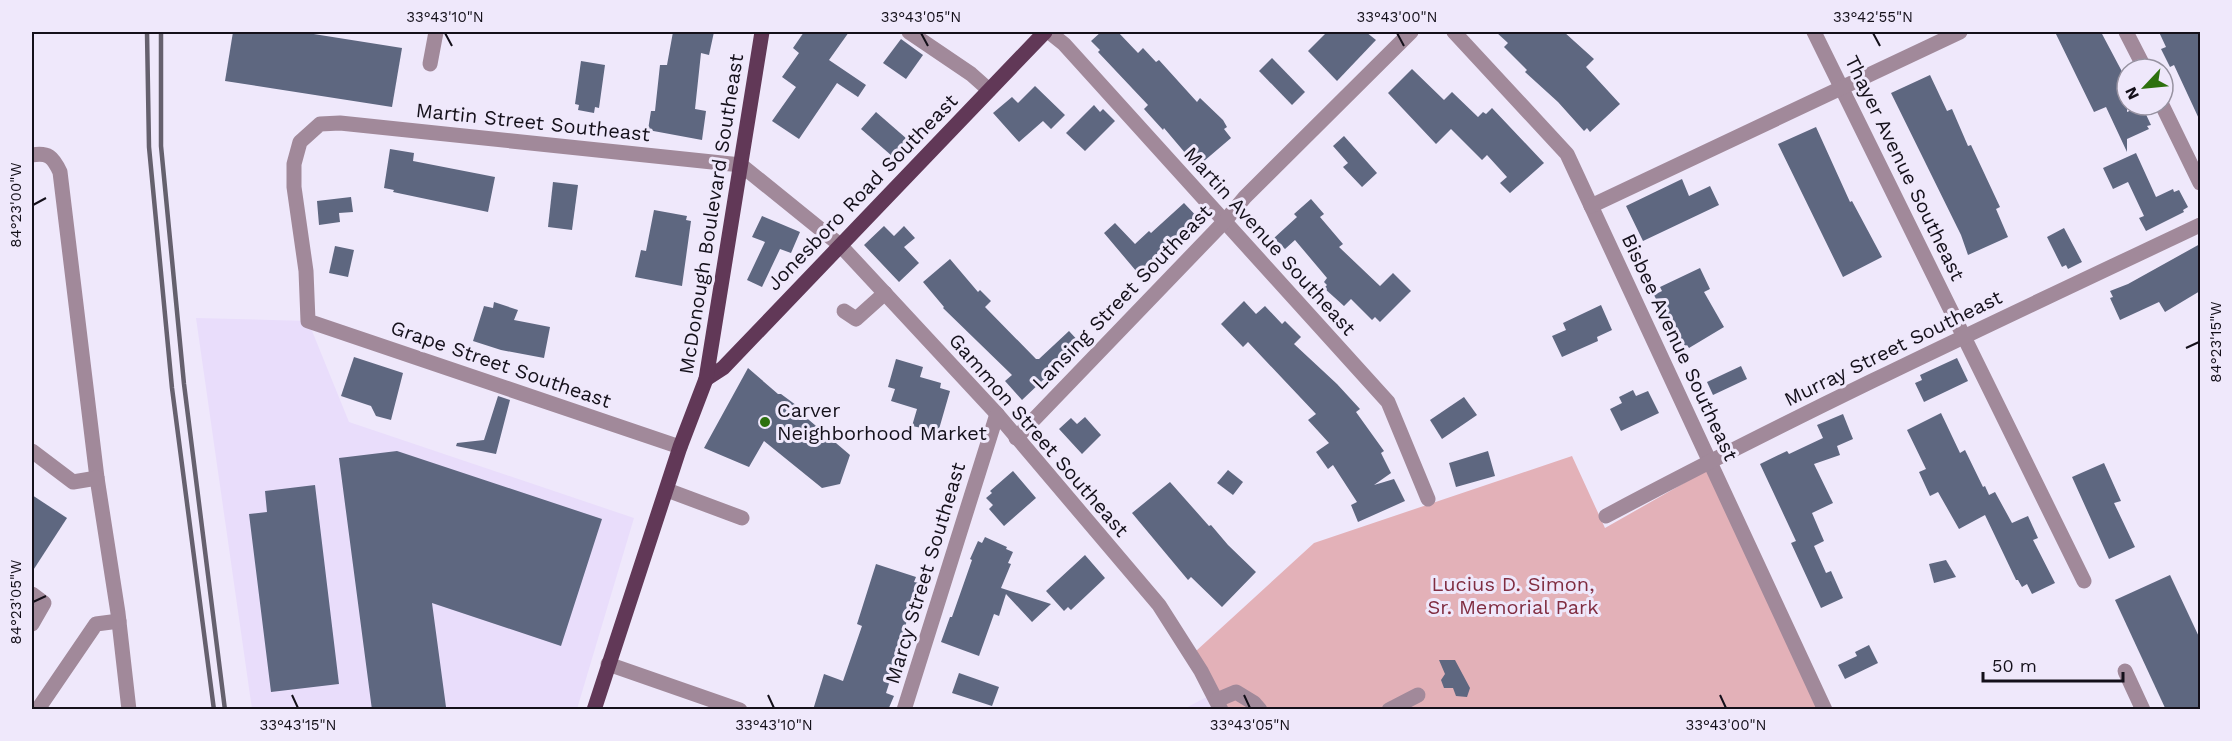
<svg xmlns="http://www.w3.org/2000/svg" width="2232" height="741" viewBox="0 0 2232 741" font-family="'Work Sans',sans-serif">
<rect width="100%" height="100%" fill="#efe8fb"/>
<g fill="#e9ddfb">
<path d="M196 318 308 321 349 422 634 518 577 709H252Z"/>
<path d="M1218 691 1227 710H1182Z"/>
</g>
<path fill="#e3b1b8" d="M1572 456 1605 528 1707 470 1818 709H1227L1196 651 1314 543Z"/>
<g fill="#5e6780">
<path d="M233 32H301L402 48 392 107 225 81Z"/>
<path d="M673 32H714L709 55 701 53 695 109 706 111 702 140 648 130 651 111H655L660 65H667Z"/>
<path d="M804 32H849L829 60 866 85 858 97 837 83 799 139 772 121 796 87 782 77 799 53 793 48Z"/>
<path d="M1101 32H1118L1138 53 1143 48 1156 62 1159 60 1197 102 1200 98 1223 120 1227 127 1224 129 1231 138 1197 167 1164 128 1163 130 1144 109 1148 105 1098 52 1100 50 1091 41Z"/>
<path d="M1327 32H1366L1376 40 1337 81 1308 51Z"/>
<path d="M1496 32H1564L1594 59 1586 67 1620 104 1590 132 1587 128 1584 131 1558 102 1525 72 1527 70 1504 47 1508 43Z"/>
<path d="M2055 32H2101L2127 81V112L2142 106 2151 125 2147 126 2149 129 2127 139V152L2106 107 2094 112Z"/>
<path d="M2159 32H2200V121L2174 65 2170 67 2161 49 2166 47Z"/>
<path d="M901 39 923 55 906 79 883 63Z"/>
<path d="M1272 58 1305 92 1292 105 1259 71Z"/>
<path d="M581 61 605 65 599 108 595 107 594 113 578 110 579 105 575 104Z"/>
<path d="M1412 69 1444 100 1452 92 1478 117 1483 112 1486 114 1492 108 1544 163 1510 193 1500 183 1507 177 1487 155 1482 160 1451 129 1436 144 1388 93Z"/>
<path d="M1930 75 1947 111 1952 109 1968 146 1971 145 2000 207 1996 209 2008 237 1968 255 1961 235 1891 93Z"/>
<path d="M1035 86 1065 115 1051 129 1043 121 1019 142 993 113 1012 97 1018 103Z"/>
<path d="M1094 105 1100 112 1103 109 1115 121 1085 151 1066 133Z"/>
<path d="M876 112 907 139 892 156 861 129Z"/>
<path d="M1816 127 1850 202 1852 201 1882 257 1843 277 1778 144Z"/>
<path d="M1344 136 1377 173 1362 187 1343 167 1348 163 1333 146Z"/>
<path d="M390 149 414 153 413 161 495 177 488 212 393 192 394 190 384 188Z"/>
<path d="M2136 153 2156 197 2173 189 2174 192 2179 190 2188 207 2183 210 2184 212 2146 231 2139 218 2144 216 2128 182 2113 189 2103 168Z"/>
<path d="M1682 179 1689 196 1710 186 1719 205 1643 241 1626 206Z"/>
<path d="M553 182 578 185 572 230 548 227Z"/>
<path d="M351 197 353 212 339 213 340 222 319 225 317 201Z"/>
<path d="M1311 199 1324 214 1320 217 1343 244 1339 247 1380 286 1393 273 1411 291 1380 322 1375 317 1372 320 1351 299 1344 306 1324 288 1327 285 1324 282 1327 278 1295 240 1285 249 1274 238 1297 217 1294 214Z"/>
<path d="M1184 203 1201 221 1152 265 1153 267 1142 278 1104 233 1115 223 1135 244 1149 231 1151 233Z"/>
<path d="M654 210 687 216 686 220 691 221 682 286 635 277 641 250 646 251Z"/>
<path d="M762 216 800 232 791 253 780 249 762 287 747 280 765 242 752 237Z"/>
<path d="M884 226 894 236 904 226 915 238 904 247 919 263 899 282 864 245Z"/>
<path d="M2064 228 2082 262 2068 269 2066 265 2062 267 2047 237Z"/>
<path d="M2200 244V291L2165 312 2159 302 2120 320 2110 298 2113 297 2110 291 2128 284Z"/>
<path d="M335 246 354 250 348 277 329 273Z"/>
<path d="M950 259 978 292 980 290 991 301 985 307 1036 359H1039L1069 331 1081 344 1022 400 1005 381 1012 375 943 308 944 307 923 282Z"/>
<path d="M1700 268 1710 289 1704 292 1724 327 1689 348 1687 345 1681 349 1654 295 1662 291 1660 287Z"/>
<path d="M1244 301 1256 314 1265 306 1282 324 1285 321 1301 337 1294 344 1337 384 1360 409 1356 412 1384 451 1381 453 1391 473 1374 485 1394 479 1405 501 1358 522 1351 505 1357 502 1333 465 1328 469 1316 452 1329 443 1308 420 1316 414 1248 342 1243 347 1221 324Z"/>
<path d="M494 302 518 310 514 320 550 327 544 358 501 350 473 341 484 306 493 308Z"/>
<path d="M1601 305 1612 330 1597 337 1598 341 1562 357 1552 336 1566 330 1563 323Z"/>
<path d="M354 357 403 373 391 420 376 416 371 406 341 396Z"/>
<path d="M1957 358 1968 381 1924 402 1915 383 1922 380 1920 375Z"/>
<path d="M896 359 923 367 920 377 941 383 940 388 950 391 937 436 921 432 922 428 912 426 917 409 891 401 895 389 888 387Z"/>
<path d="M1741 366 1747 379 1713 395 1707 382Z"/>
<path d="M748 368 778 394H781L804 411 802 414 850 455 840 484 822 488 764 441 749 467 704 448Z"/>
<path d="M1633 390 1636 396 1648 391 1659 413 1621 431 1610 409 1622 403 1619 397Z"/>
<path d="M498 396 510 400 496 454 456 446 457 443 484 440Z"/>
<path d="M1464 397 1477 415 1442 439 1430 420Z"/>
<path d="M1941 413 1960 453 1965 450 1983 487 1985 486 1989 495 1995 492 2012 523 2028 516 2038 538 2033 540 2055 583 2032 594 2027 584 2022 587 2018 580H2016L1985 515 1959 529 1938 492 1930 496 1919 472 1926 469 1907 430Z"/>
<path d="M1843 414 1853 439 1837 446 1840 455 1814 464 1833 503 1812 513 1824 541 1814 546 1826 573 1831 571 1843 598 1821 608 1791 543 1796 541 1760 464 1787 451 1789 454 1823 438 1817 425Z"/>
<path d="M1085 417 1101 435 1082 454 1059 429 1071 418 1077 424Z"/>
<path d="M397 451 602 519 561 646 432 603 446 707 426 710H372L339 458Z"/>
<path d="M1488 451 1495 476 1456 487 1449 463Z"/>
<path d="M2104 463 2121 501 2114 503 2135 547 2109 559 2072 477Z"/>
<path d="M1228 470 1243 482 1233 495 1217 483Z"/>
<path d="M1013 471 1036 498 1004 526 989 509 993 505 986 498 992 493 990 491Z"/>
<path d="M1170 482 1209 526 1211 525 1228 545 1256 572 1222 607 1191 577 1188 580 1132 513Z"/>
<path d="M315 485 339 684 271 692 249 514 267 512 265 491Z"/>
<path d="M32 495 67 518 32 572Z"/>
<path d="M985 537 1007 547 1006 549 1013 552 1008 563 1011 564 1001 588 1051 604 1032 622 1006 594 999 616 994 614 979 656 941 642 950 617H952L972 560 970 559 978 541 982 543Z"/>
<path d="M1085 555 1105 578 1071 610 1068 607 1064 611 1046 591Z"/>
<path d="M1946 560 1956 577 1934 583 1929 564Z"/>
<path d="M876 564 916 577 914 582 919 583 898 649 900 650 886 693 894 696 888 710H813L824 674 843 681 862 626 857 624Z"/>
<path d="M2170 575 2200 639V710H2166L2115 600Z"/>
<path d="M1869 645 1878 663 1845 679 1838 665 1857 656 1855 652Z"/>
<path d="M1439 660H1455L1470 688 1467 697 1456 696 1453 688H1444L1441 680 1445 674Z"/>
<path d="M959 673 999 687 992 706 952 693Z"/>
</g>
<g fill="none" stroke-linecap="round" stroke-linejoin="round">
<g stroke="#a1899a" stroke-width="15">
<path d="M909 32 971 74 989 90"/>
<path d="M1049 32 1064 44 1388 402 1428 499"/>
<path d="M1454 32 1567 154 1825 710"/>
<path d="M1814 32 2084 581"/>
<path d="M2126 32 2145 69"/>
<path d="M430 64 436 32"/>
<path d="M2162 105 2200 183"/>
<path d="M32 155C48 152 53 157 60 172L97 478 118 613 129 710"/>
<path d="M1591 206 1960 32"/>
<path d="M844 311 856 319 885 293"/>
<path d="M1016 438 1224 222 1245 197 1411 32"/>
<path d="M680 447 308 321 306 271 294 187V164L300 142 320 124 340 123 741 165 840 245 997 414 1159 605 1201 671 1221 710"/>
<path d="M32 451 73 482 97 478"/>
<path d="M667 490 742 518"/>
<path d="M1606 516C1801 412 2001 319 2200 225"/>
<path d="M32 594 44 603 32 624"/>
<path d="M608 664 740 710"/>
<path d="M2125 671 2143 710"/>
<path d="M1217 700 1236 692 1254 703 1260 710"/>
<path d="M38 709 96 624 119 621"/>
<path d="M904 710 997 414"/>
<path d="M1389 710 1418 695"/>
</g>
<g stroke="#613857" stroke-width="15">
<path d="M706 379 723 368 1045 32"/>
<path d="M594 710 680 447 706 379 762 32"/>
</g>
<g stroke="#65606d" stroke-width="4.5">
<path d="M147 32 149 147 172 388 214 710"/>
<path d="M161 32V146L184 384 225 710"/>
</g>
</g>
<path fill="none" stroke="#14101a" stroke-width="2" d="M445 33 452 46M921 33 928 46M1397 33 1404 46M1873 33 1880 46M33 205 46 198M2186 348 2199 342M33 602 46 596M292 695 298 708M768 695 774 708M1244 695 1250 708M1720 695 1726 708"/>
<circle fill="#2d710e" stroke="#efe8fb" stroke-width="2" cx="765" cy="422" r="6"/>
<g text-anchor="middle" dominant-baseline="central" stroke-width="6" stroke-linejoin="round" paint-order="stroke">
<g font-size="20" fill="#14101a" stroke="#efe8fb">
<text transform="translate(533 122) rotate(6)">Martin Street Southeast</text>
<text transform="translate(1905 168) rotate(64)">Thayer Avenue Southeast</text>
<text transform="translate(862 192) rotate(-46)">Jonesboro Road Southeast</text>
<text transform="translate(711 214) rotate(-81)">McDonough Boulevard Southeast</text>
<text transform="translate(1270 241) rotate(48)">Martin Avenue Southeast</text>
<text transform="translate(1122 297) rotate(-46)">Lansing Street Southeast</text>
<text transform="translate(1680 347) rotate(65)">Bisbee Avenue Southeast</text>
<text transform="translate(1893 348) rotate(-26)">Murray Street Southeast</text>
<text transform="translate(501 364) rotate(19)">Grape Street Southeast</text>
<text transform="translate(1039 435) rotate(49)">Gammon Street Southeast</text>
<text transform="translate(925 573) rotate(-73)">Marcy Street Southeast</text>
</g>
<g font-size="20" fill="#14101a" stroke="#efe8fb" text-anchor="start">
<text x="777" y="410">Carver<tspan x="777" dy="23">Neighborhood Market</tspan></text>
</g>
<g font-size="20" fill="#802d41" stroke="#efe8fb">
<text x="1513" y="584">Lucius D. Simon,<tspan x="1513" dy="23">Sr. Memorial Park</tspan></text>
</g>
</g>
<rect width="2232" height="741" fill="none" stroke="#efe8fb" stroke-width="66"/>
<g transform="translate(2145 87) rotate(244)"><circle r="28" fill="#efe8fb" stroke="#9792a1" stroke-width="1.5"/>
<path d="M0-4.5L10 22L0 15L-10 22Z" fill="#2d710e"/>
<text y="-9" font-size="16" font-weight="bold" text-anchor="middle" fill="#14101a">N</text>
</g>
<path d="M1983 672v9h140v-9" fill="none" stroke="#14101a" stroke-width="3"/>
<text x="1992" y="672" font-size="18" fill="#14101a" stroke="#efe8fb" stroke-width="4.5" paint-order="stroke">50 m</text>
<rect x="33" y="33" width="2166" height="675" fill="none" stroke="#14101a" stroke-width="2"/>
<g font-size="15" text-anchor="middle" fill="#14101a">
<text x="445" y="22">33°43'10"N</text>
<text x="921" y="22">33°43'05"N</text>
<text x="1397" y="22">33°43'00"N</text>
<text x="1873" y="22">33°42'55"N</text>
<text transform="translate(16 205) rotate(-90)" y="5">84°23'00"W</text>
<text transform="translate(2216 342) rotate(-90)" y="5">84°23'15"W</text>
<text transform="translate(16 602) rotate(-90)" y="5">84°23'05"W</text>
<text x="298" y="730">33°43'15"N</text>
<text x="774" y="730">33°43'10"N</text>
<text x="1250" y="730">33°43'05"N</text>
<text x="1726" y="730">33°43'00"N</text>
</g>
</svg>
